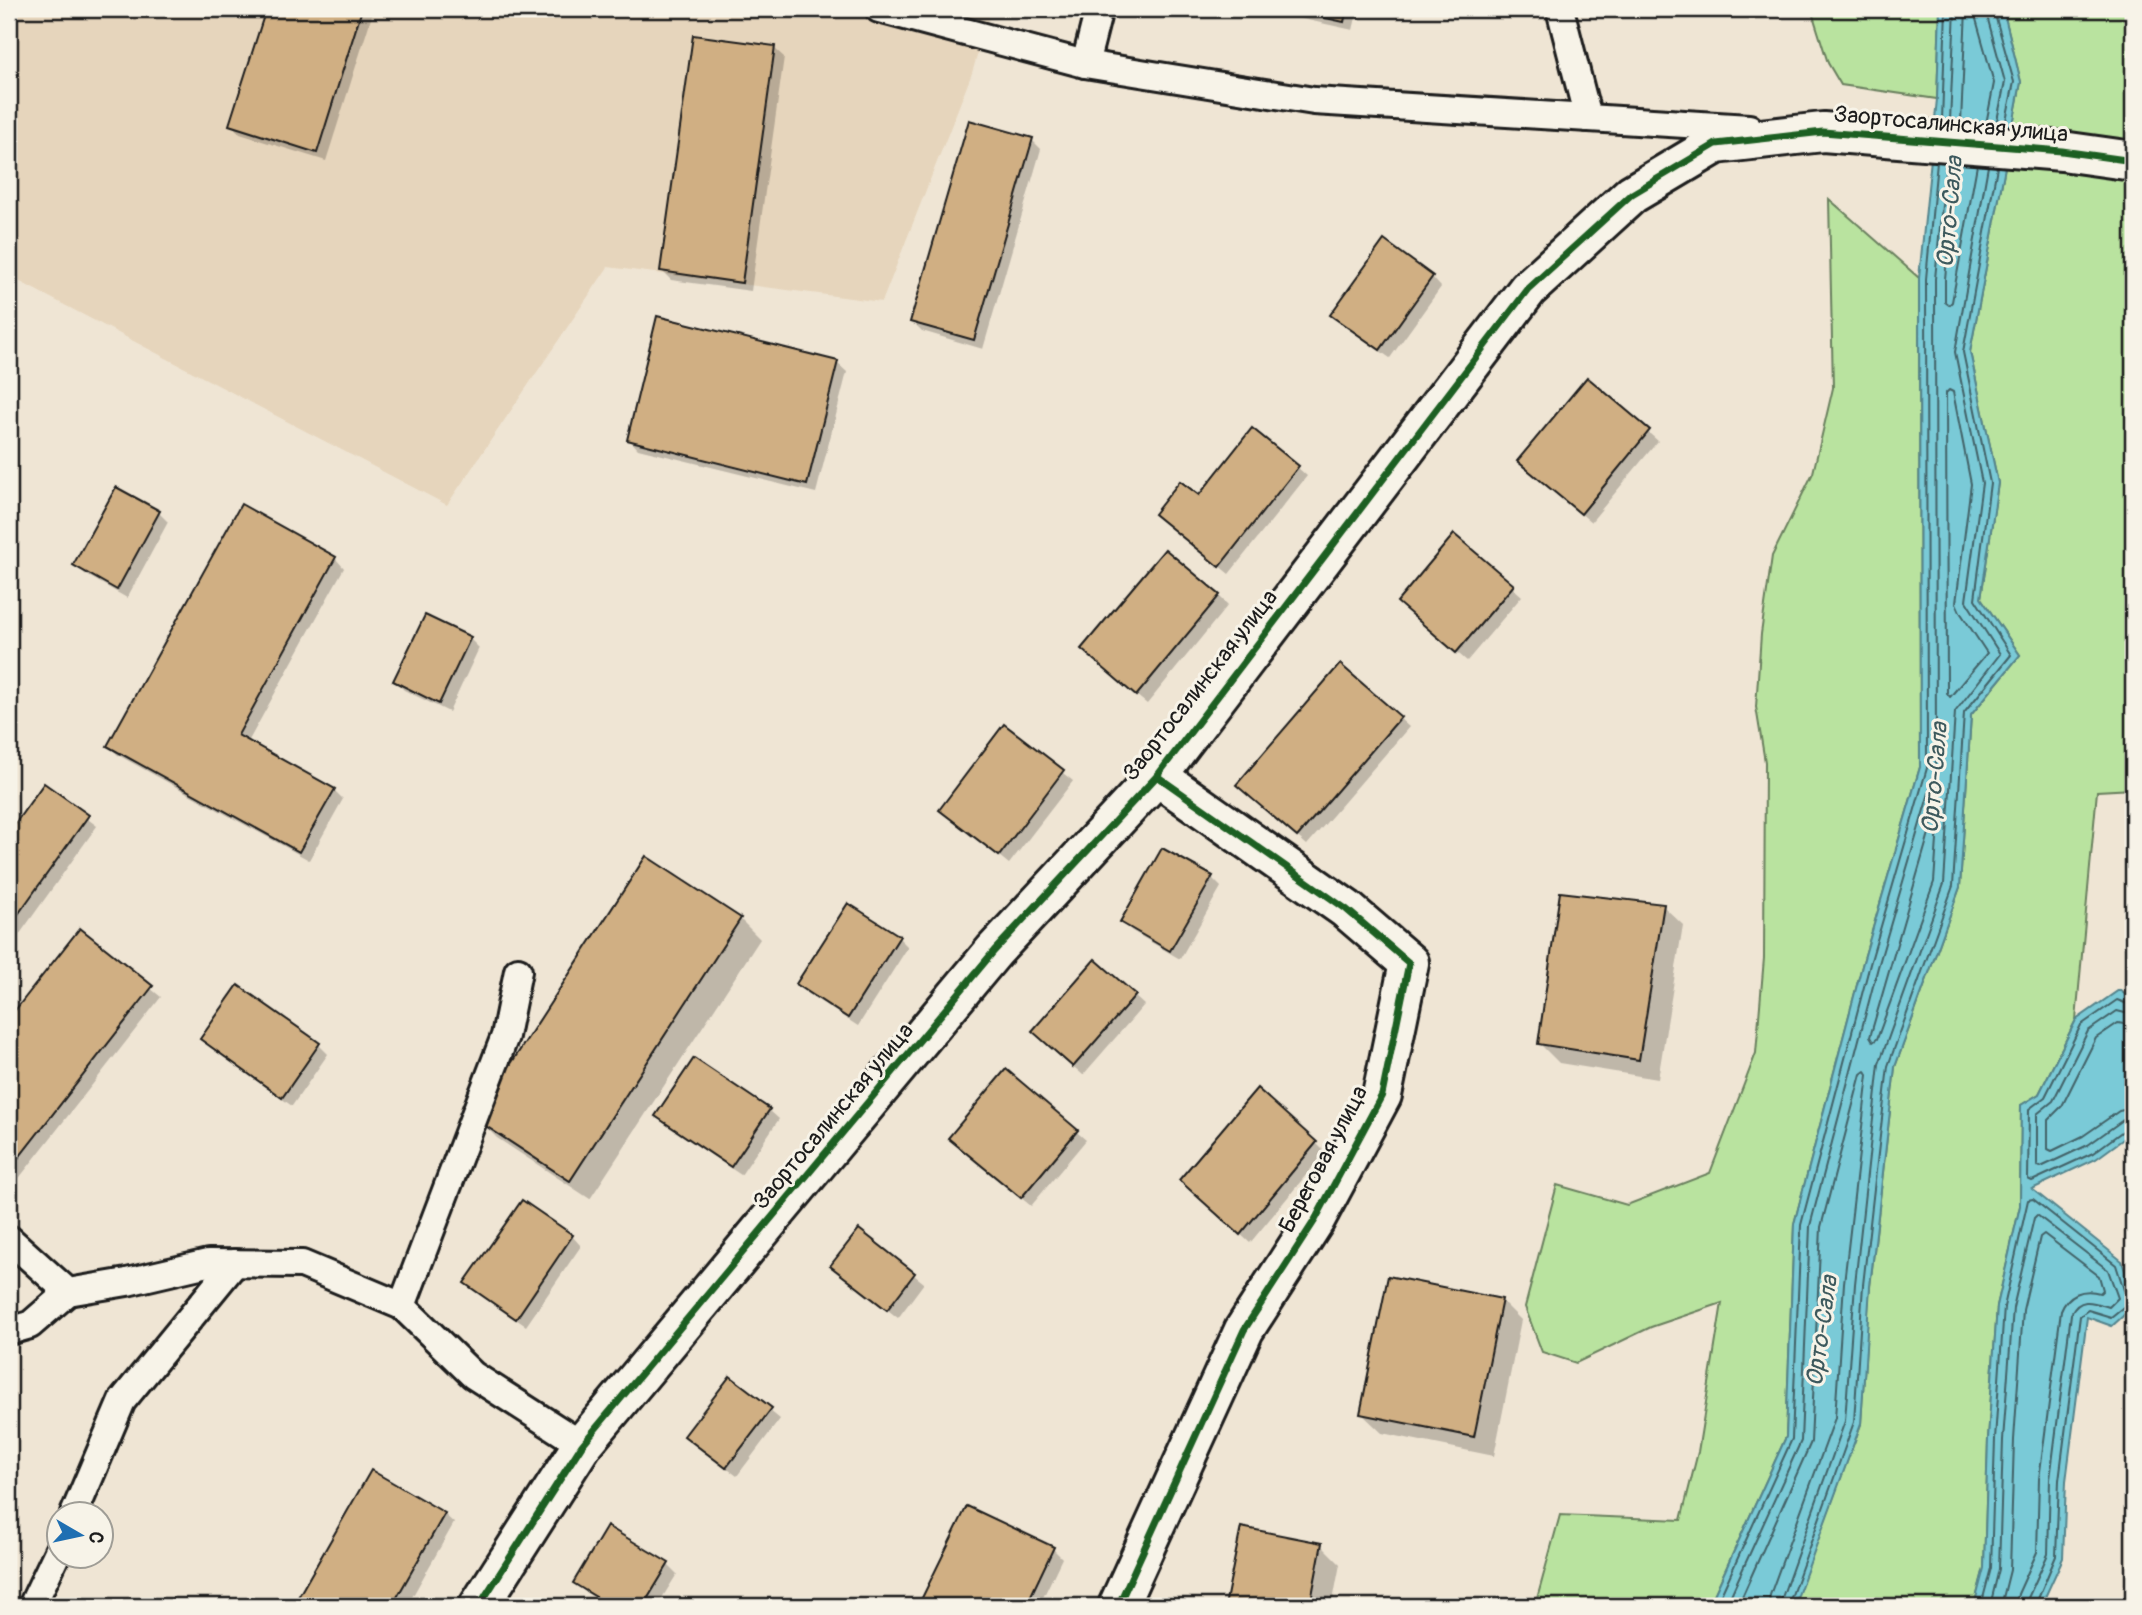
<svg xmlns="http://www.w3.org/2000/svg" width="2142" height="1615" viewBox="0 0 2142 1615" font-family="Pangolin,sans-serif">
<rect width="100%" height="100%" fill="#efe5d4"/>
<filter id="ink" filterUnits="userSpaceOnUse"><feTurbulence type="fractalNoise" baseFrequency=".0143" numOctaves="2"/><feDisplacementMap in="SourceGraphic" scale="14" xChannelSelector="R" yChannelSelector="G"/><feConvolveMatrix kernelMatrix="1 2 1 2 8 2 1 2 1" color-interpolation-filters="sRGB"/></filter>
<g filter="url(#ink)">
<path fill="#e6d5bc" d="M9 9H991L972 73 882 302 608 267 447 505 9 276Z"/>
<g fill="#b9e39f" stroke="#6a805e" stroke-width="2">
<path d="M1811 9H1940L1937 99 1841 85 1828 63Z"/>
<path d="M2003 9H2133V789L2097 791 2076 1020 2039 1094 2021 1105 2020 1206 1997 1306 1988 1439 1984 1568 1974 1606H1793L1861 1424 1869 1296 1895 1067 1960 887 1971 715 2020 655 1981 598 1998 483 1970 352 2021 82Z"/>
<path d="M1829 199 1919 278 1920 767 1863 962 1794 1224 1786 1437 1709 1606H1535L1560 1515 1681 1520 1698 1452 1722 1303 1651 1327 1576 1363 1542 1352 1525 1307 1557 1185 1627 1205 1710 1173 1756 1053 1764 958 1765 762 1756 707 1761 634 1772 556 1813 473 1833 388Z"/>
</g>
<g fill="#7acad7" stroke="#54848c" stroke-width="2">
<path d="M1940 9H2003L2021 82 1970 352 1998 483 1981 598 2020 655 1971 715 1960 887 1895 1067 1870 1286 1861 1424 1794 1606H1709L1786 1437 1794 1224 1863 962 1920 767 1919 278 1937 99Z"/>
<path d="M2119 990 2133 1000V1132L2096 1159 2032 1189 2122 1261 2133 1298V1307L2112 1326 2087 1317 2066 1481 2063 1558 2041 1606H1974L1984 1568 1988 1439 1997 1306 2020 1206 2021 1105 2039 1094 2076 1020Z"/>
</g>
<g fill="#0003">
<path d="M268 9H374L326 161 240 134 231 124Z"/>
<path d="M1258 9H1358L1353 30Z"/>
<path d="M774 48 784 57 751 291 671 280 662 271Z"/>
<path d="M1032 140 1041 149 983 349 922 331 912 321Z"/>
<path d="M1432 277 1441 287 1390 358 1341 324 1332 314Z"/>
<path d="M837 363 847 372 816 493 638 449 629 439Z"/>
<path d="M1587 379 1658 441 1591 522 1528 470Z"/>
<path d="M1297 467 1307 476 1229 574 1156 514 1199 497Z"/>
<path d="M159 513 168 522 127 598 85 574 76 565Z"/>
<path d="M1455 537 1522 596 1467 661 1409 611Z"/>
<path d="M335 558 344 568 248 742 334 790 343 799 309 860 118 755 109 746Z"/>
<path d="M1219 596 1228 605 1147 704 1092 659Z"/>
<path d="M470 639 479 648 449 712 404 690 395 681Z"/>
<path d="M1399 718 1409 727 1307 845 1248 794Z"/>
<path d="M1005 727 1073 781 1009 864 942 810Z"/>
<path d="M44 786 97 826 9 949V835Z"/>
<path d="M647 858 740 919 760 939 590 1199 497 1138 477 1118Z"/>
<path d="M1212 878 1221 887 1180 959 1132 931 1123 922Z"/>
<path d="M849 905 899 938 908 947 858 1026 807 993 798 984Z"/>
<path d="M1663 906 1683 925 1658 1079 1559 1063 1540 1044Z"/>
<path d="M80 931 161 997 9 1191V1021Z"/>
<path d="M1095 961 1144 1005 1083 1075 1043 1040Z"/>
<path d="M238 987 319 1045 328 1054 292 1106 212 1048 202 1039Z"/>
<path d="M695 1060 769 1110 779 1119 741 1175 666 1125 657 1116Z"/>
<path d="M1006 1072 1086 1140 1031 1206 960 1147Z"/>
<path d="M1316 1143 1325 1152 1250 1243 1191 1189Z"/>
<path d="M859 1231 924 1283 898 1318 832 1266Z"/>
<path d="M572 1236 581 1246 526 1326 476 1292 466 1283Z"/>
<path d="M1501 1300 1521 1320 1494 1456 1382 1433 1362 1414Z"/>
<path d="M730 1378 780 1419 737 1476 696 1445Z"/>
<path d="M371 1472 444 1514 454 1523 407 1606H295Z"/>
<path d="M967 1508 1053 1549 1062 1558 1039 1606H920Z"/>
<path d="M1242 1529 1321 1545 1340 1564 1332 1606H1227Z"/>
<path d="M667 1564 677 1574 657 1606H608L585 1592 575 1583Z"/>
</g>
<g fill="none" stroke-linecap="round" stroke-linejoin="round">
<g stroke="#426267" stroke-width="2">
<path d="M1976 9V19L1994 83 1986 124"/>
<path d="M1987 9V16L2005 82 1996 125"/>
<path d="M1996 9 1995 15 2014 82 2005 125"/>
<path d="M1942 120 1946 9"/>
<path d="M1950 121 1955 9"/>
<path d="M1961 122 1966 9"/>
<path d="M1956 164 1945 279V302L1949 305 1952 302 1977 165"/>
<path d="M1949 390 1953 392 1971 484 1956 603 1960 612 1987 653 1950 697 1947 693 1946 393Z"/>
<path d="M1932 823H1936L1938 826 1934 882 1877 1039 1873 1042 1870 1037Z"/>
<path d="M2133 1006 2117 1000 2081 1025 2045 1097 2029 1109 2028 1179 2032 1181 2093 1153 2127 1128 2133 1127"/>
<path d="M2133 1015 2117 1011 2088 1031 2053 1101 2037 1114V1166L2041 1167 2088 1145 2123 1120 2133 1118"/>
<path d="M2133 1025 2118 1023 2096 1038 2062 1106 2048 1120V1149L2052 1151 2083 1136 2119 1111 2133 1108"/>
<path d="M1716 1606 1792 1439 1801 1225 1870 964 1927 768 1926 279 1937 162"/>
<path d="M1726 1606 1801 1441 1810 1226 1878 967 1936 769 1935 279 1946 163"/>
<path d="M1738 1606 1811 1442 1821 1227 1861 1074 1865 1071 1868 1075 1844 1283 1835 1418 1770 1595 1769 1606"/>
<path d="M1779 1606 1845 1421 1855 1284 1879 1064 1944 884 1955 712 2000 654 1966 601 1982 483 1955 352 1988 166"/>
<path d="M1788 1606 1854 1422 1863 1285 1888 1066 1953 886 1964 713 2011 655 1975 599 1990 483 1963 352 1997 167"/>
<path d="M1981 1606 1991 1568 1995 1439 2004 1307 2028 1200 2033 1199 2116 1265 2124 1290 2133 1294"/>
<path d="M1990 1606 1999 1569 2003 1440 2013 1308 2034 1218 2037 1215 2108 1270 2118 1298 2109 1307C2093 1302 2080 1296 2071 1314L2050 1479 2048 1554 2028 1598 2027 1606"/>
<path d="M2001 1606 2010 1570 2014 1440 2023 1310 2040 1237 2044 1234 2099 1276 2103 1290 2100 1293C2082 1288 2068 1294 2061 1311L2039 1479 2037 1552 2018 1594 2016 1606"/>
<path d="M2035 1606 2056 1556 2059 1480 2080 1316 2088 1310 2111 1317 2127 1304 2133 1303"/>
</g>
</g>
<g fill="#d0af83" stroke="#1c1c1c" stroke-width="2">
<path d="M266 9H362L317 153 229 125Z"/>
<path d="M1285 9H1347L1344 22Z"/>
<path d="M693 35 775 46 742 283 660 271Z"/>
<path d="M969 120 1033 138 974 340 910 322Z"/>
<path d="M1384 240 1433 276 1380 350 1330 315Z"/>
<path d="M657 316 838 361 807 485 627 440Z"/>
<path d="M1587 377 1650 430 1581 514 1517 461Z"/>
<path d="M1252 428 1299 466 1219 567 1154 514 1180 481 1199 495Z"/>
<path d="M116 487 160 511 117 590 73 565Z"/>
<path d="M241 504 336 557 238 735 335 789 299 852 107 746Z"/>
<path d="M1454 534 1514 585 1456 653 1397 602Z"/>
<path d="M1165 549 1220 595 1136 696 1081 649Z"/>
<path d="M425 615 471 637 439 704 393 681Z"/>
<path d="M1340 664 1401 717 1297 837 1236 785Z"/>
<path d="M1004 724 1064 770 999 856 939 810Z"/>
<path d="M44 783 89 815 9 927V832Z"/>
<path d="M1162 848 1213 876 1170 951 1120 922Z"/>
<path d="M646 856 741 918 570 1181 475 1119Z"/>
<path d="M1560 892 1664 904 1639 1060 1538 1044Z"/>
<path d="M848 903 900 936 848 1018 796 984Z"/>
<path d="M80 928 153 986 9 1170V1018Z"/>
<path d="M1095 959 1136 995 1073 1067 1032 1031Z"/>
<path d="M238 985 320 1043 282 1098 200 1039Z"/>
<path d="M694 1058 770 1109 731 1167 655 1116Z"/>
<path d="M1006 1069 1078 1130 1021 1198 948 1138Z"/>
<path d="M1257 1088 1317 1142 1240 1235 1179 1180Z"/>
<path d="M522 1200 573 1235 516 1319 464 1283Z"/>
<path d="M859 1229 915 1273 887 1310 830 1266Z"/>
<path d="M1388 1276 1502 1299 1474 1437 1360 1414Z"/>
<path d="M730 1376 772 1408 726 1468 684 1436Z"/>
<path d="M371 1470 445 1513 392 1606H293Z"/>
<path d="M967 1506 1054 1547 1026 1606H918Z"/>
<path d="M607 1526 669 1563 643 1606H611L573 1583Z"/>
<path d="M1241 1527 1322 1543 1310 1606H1225Z"/>
</g>
<g fill="none" stroke-linecap="round" stroke-linejoin="round">
<g stroke="#1c1c1c" stroke-width="32">
<g id="service">
<path d="M879 9 1085 64 1314 101 1749 128"/>
<path d="M1560 9 1588 118"/>
<path d="M1085 64 1099 9"/>
<path d="M518 971 505 1036 402 1306 473 1375 582 1445"/>
<path d="M9 1239 68 1292 127 1282 208 1263 302 1264 402 1306"/>
<path d="M9 1331 30 1325 68 1292"/>
<path d="M74 1514 122 1401 235 1263"/>
<path d="M32 1606 60 1547"/>
</g>
</g>
<g stroke="#1c1c1c" stroke-width="44">
<path id="minor" d="M1118 1606 1244 1330 1315 1220 1382 1095 1409 963 1346 909 1157 776"/>
</g>
<g stroke="#1c1c1c" stroke-width="44">
<path id="tertiary" d="M479 1606 582 1445 994 951 1157 776 1528 289 1632 194 1716 144 1823 132 2062 151 2133 161"/>
</g>
<use href="#service" stroke="#f7f3e8" stroke-width="26"/>
<use href="#minor" stroke="#f7f3e8" stroke-width="38"/>
<use href="#tertiary" stroke="#f7f3e8" stroke-width="38"/>
<g stroke="#f7f3e8" stroke-width="11">
<g id="cycleway">
<path d="M479 1606 582 1445 994 951 1157 776 1528 289 1632 194 1716 144 1823 132 2062 151 2133 161"/>
<path d="M1118 1606 1244 1330 1315 1220 1382 1095 1409 963 1346 909 1157 776"/>
</g>
</g>
<use href="#cycleway" stroke="#1b5e20" stroke-width="7"/>
</g>
</g>
<g text-anchor="middle" dominant-baseline="central" stroke-width="6" stroke-linejoin="round" paint-order="stroke">
<g font-size="23" fill="#1c1c1c" stroke="#f7f3e8">
<text transform="translate(1951 124) rotate(5)">Заортосалинская улица</text>
<text transform="translate(1200 685) rotate(-52)">Заортосалинская улица</text>
<text transform="translate(833 1116) rotate(-50)">Заортосалинская улица</text>
<text transform="translate(1323 1159) rotate(-62)">Береговая улица</text>
</g>
<g font-size="24" font-style="italic" fill="#3d595d" stroke="#f7f3e8">
<text transform="translate(1950 212) rotate(-85)">Орто-Сала</text>
<text transform="translate(1935 778) rotate(-85)">Орто-Сала</text>
<text transform="translate(1822 1331) rotate(-82)">Орто-Сала</text>
</g>
</g>
<rect width="2142" height="1615" fill="none" stroke="#f7f3e8" stroke-width="35"/>
<rect x="18" y="18" width="2107" height="1580" fill="none" stroke="#1c1c1c" stroke-width="2.5" filter="url(#ink)"/>
<g transform="translate(80 1535) rotate(99)"><circle r="33" fill="#f7f3e8" stroke="#9f9d96" stroke-width="2"/>
<path d="M0-5L12 26L0 18L-12 26Z" fill="#1f6fb2"/>
<text y="-10" font-size="19" font-weight="bold" text-anchor="middle" fill="#1c1c1c">С</text>
</g>
</svg>
